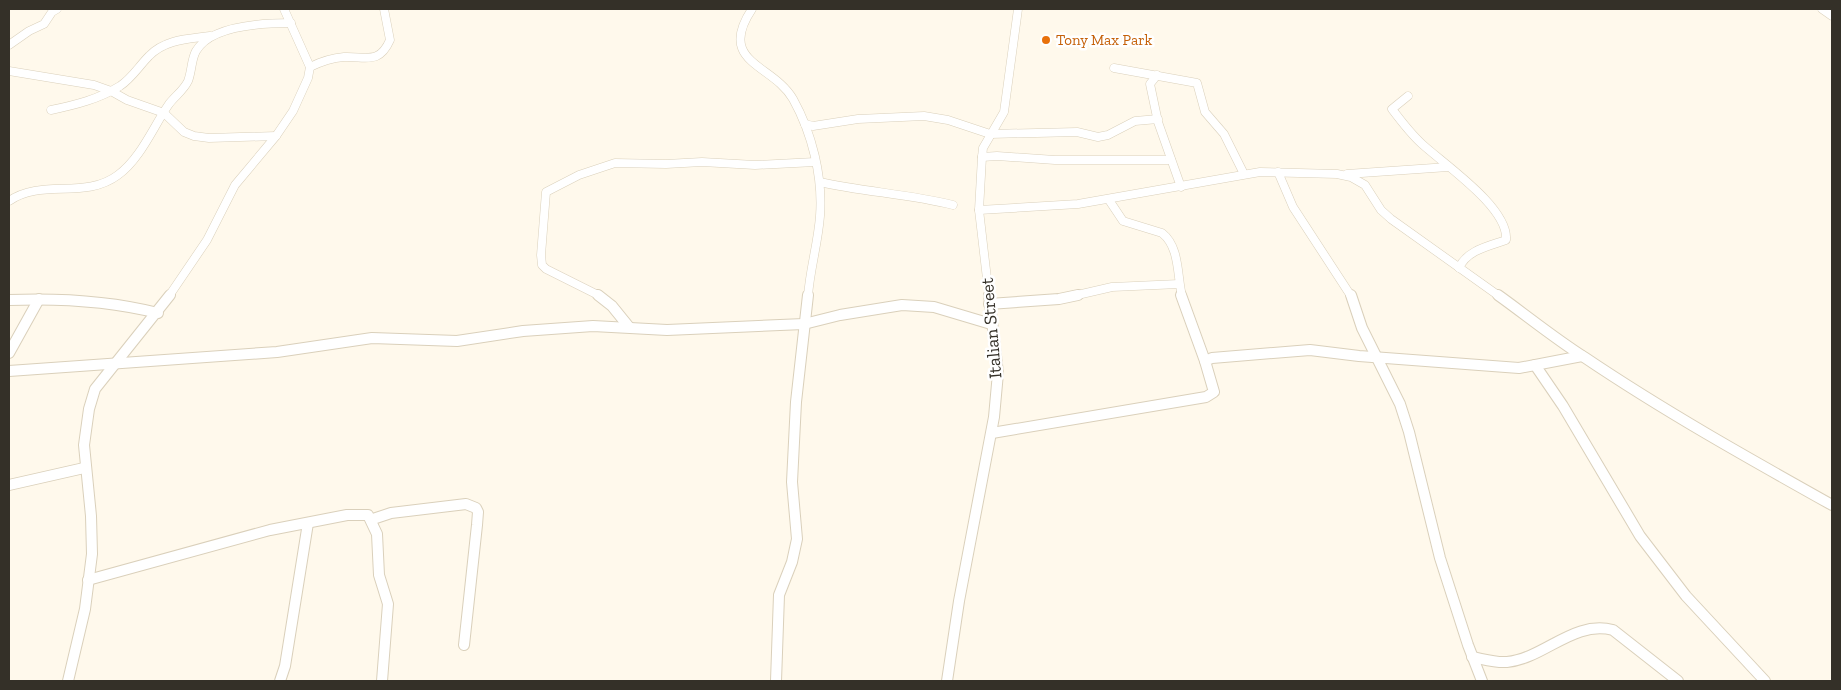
<svg xmlns="http://www.w3.org/2000/svg" width="1841" height="690" viewBox="0 0 1841 690" font-family="'Zilla Slab',serif">
<rect width="100%" height="100%" fill="#fff9ec"/>
<g fill="none" stroke-linecap="round" stroke-linejoin="round">
<g stroke="#dad0bb" stroke-width="9">
<g id="minor-far1">
<path d="M752 9C716 63 773 64 793 99 812 133 823 177 820 216 818 243 810 269 808 296"/>
<path d="M1822 9 1832 16"/>
<path d="M9 45 29 31 44 24 52 12 57 9"/>
<path d="M310 67C320 62 332 58 344 57 366 56 379 65 390 40L384 9"/>
<path d="M1114 68 1197 83 1205 112 1224 134 1244 174"/>
<path d="M9 71 94 85 111 91 127 100 164 113 184 132 194 136 209 138 276 136"/>
<path d="M1157 75 1150 84 1158 122 1181 187"/>
<path d="M1408 96 1392 109C1401 121 1411 134 1422 144 1445 165 1509 208 1506 240 1489 246 1467 250 1459 268"/>
<path d="M51 110C75 105 99 99 120 86 132 78 139 66 149 56 165 39 189 39 210 36"/>
<path d="M805 124 813 126 858 119 924 116 948 120 990 134 1077 132 1098 137 1108 135 1135 121 1158 119"/>
<path d="M982 157 997 156 1055 160H1171"/>
<path d="M1278 172 1293 207 1351 296"/>
<path d="M1347 174 1448 167"/>
<path d="M820 182C864 192 909 194 953 205"/>
<path d="M1109 200 1123 221 1162 233C1180 247 1177 276 1182 296"/>
<path d="M9 201C42 178 85 200 118 175 141 158 153 127 169 104 175 96 184 90 188 81 192 71 191 60 196 51 211 25 264 23 291 23"/>
<path d="M979 210 1078 204 1260 172 1337 174 1351 177 1365 185 1381 210 1391 219 1499 296"/>
<path d="M169 296 207 240 235 185 276 136 293 111 308 78 310 67 284 9"/>
<path d="M600 296 546 269 542 265 541 255 546 192 579 175 615 163 666 164 702 162 755 165 815 162"/>
<path d="M989 296 979 210 982 157 983 148 1004 112 1018 9"/>
<path d="M1073 296 1112 287 1179 284"/>
</g>
</g>
<g stroke="#dad0bb" stroke-width="12">
<g id="minor">
<path d="M598 295 612 306 629 327"/>
<path d="M1181 295 1205 361"/>
<path d="M1351 295 1362 328 1400 404 1409 432 1440 558 1468 645 1482 681"/>
<path d="M1498 295C1526 315 1554 338 1584 357 1664 411 1748 458 1832 505"/>
<path d="M9 300C59 298 110 301 158 313"/>
<path d="M989 304 1059 299 1078 295"/>
<path d="M9 353 39 299"/>
<path d="M1535 365 1563 406 1640 536 1686 596 1765 681"/>
<path d="M9 371 277 352 372 338 457 341 523 331 593 326 667 330 804 324 840 315 902 305 934 307 991 324"/>
<path d="M992 433 1206 397 1214 392 1205 361 1212 358 1310 350 1359 356 1519 368 1582 356"/>
<path d="M9 485 84 468"/>
<path d="M373 519 391 513 466 504 476 508 478 512 477 525 464 645"/>
<path d="M88 580 270 530 347 515H368L377 534 379 575 388 604 382 681"/>
<path d="M1472 657C1483 659 1495 663 1507 662 1545 658 1573 620 1613 630L1678 681"/>
<path d="M68 681 85 609 92 554 91 516 84 445 89 409 95 389 170 295"/>
<path d="M280 681 285 666 308 523"/>
<path d="M776 681 779 595 792 562 797 539 792 482 796 402 808 295"/>
<path d="M947 681 959 601 994 417 998 373 989 295"/>
</g>
</g>
<use href="#minor-far1" stroke="#fff" stroke-width="8"/>
<use href="#minor" stroke="#fff" stroke-width="10"/>
</g>
<circle fill="#e8710a" stroke="#fff" stroke-width="2" cx="1046" cy="40" r="5"/>
<g text-anchor="middle" dominant-baseline="central" stroke-width="5" stroke-linejoin="round" paint-order="stroke">
<g font-size="15" fill="#c56008" stroke="#fff" text-anchor="start">
<text x="1056" y="40">Tony Max Park</text>
</g>
<g font-size="18" fill="#343028" stroke="#fff">
<text transform="translate(991 328) rotate(-95)">Italian Street</text>
</g>
</g>
<rect width="1841" height="690" fill="none" stroke="#343028" stroke-width="20"/>
</svg>
